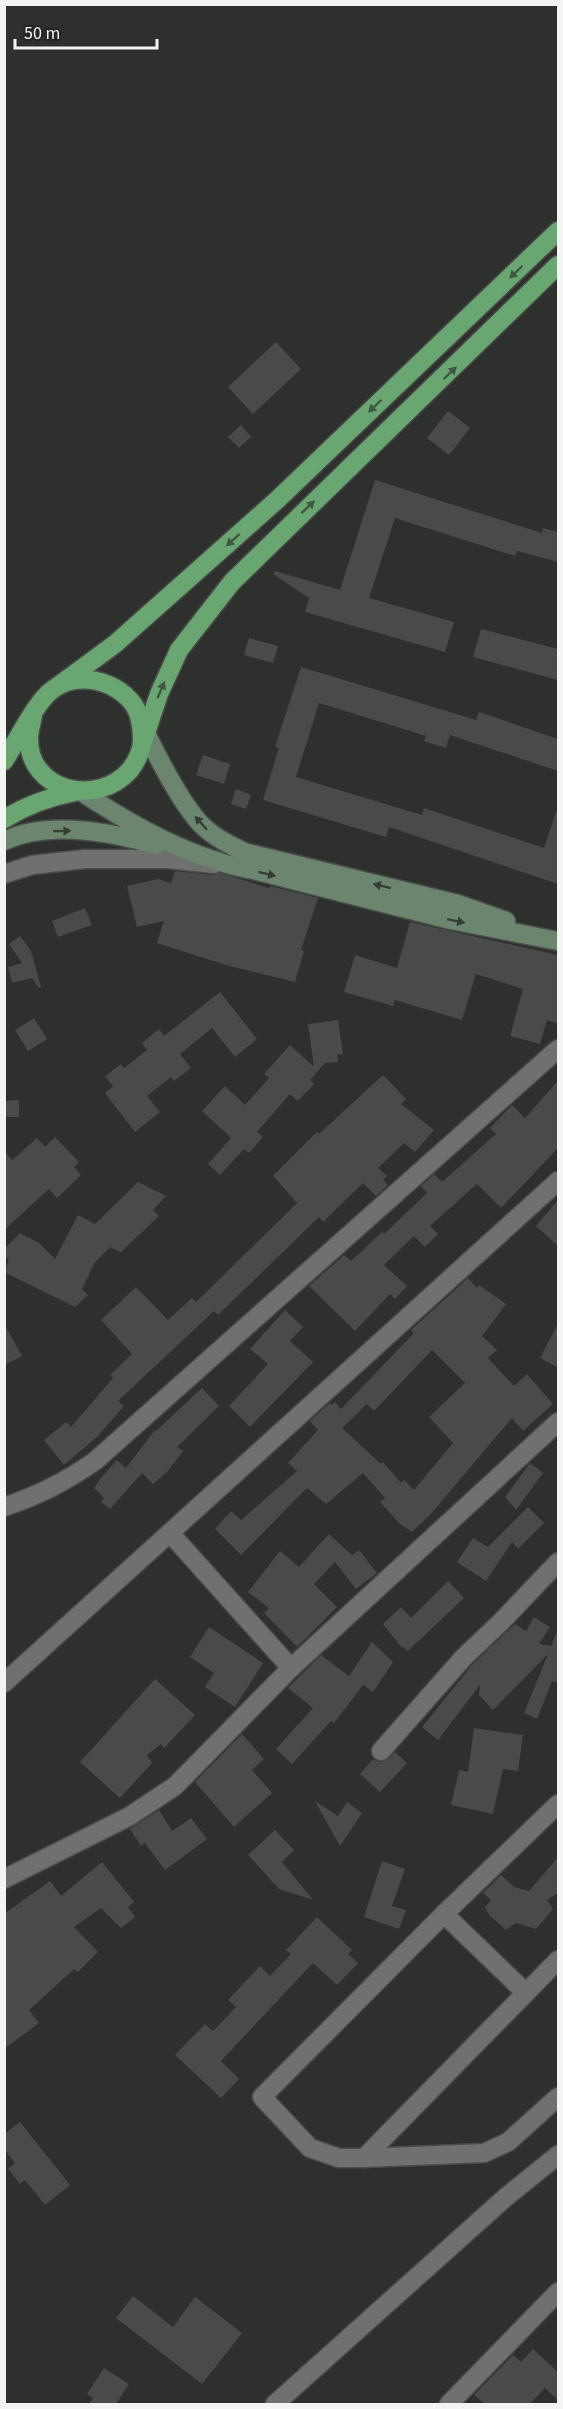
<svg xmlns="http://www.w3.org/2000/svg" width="563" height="2409" viewBox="0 0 563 2409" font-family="'Source Sans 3',sans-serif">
<rect width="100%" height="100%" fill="#2d302d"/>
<g fill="#484b48" fill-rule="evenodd">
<path d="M276 342 301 369 253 414 228 387Z"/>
<path d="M448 411 470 428 449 455 427 438Z"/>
<path d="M241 425 251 437 239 448 228 437Z"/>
<path d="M375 480 542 533 543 528 558 532V562L517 551 515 556 395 518 369 598 454 622 445 652 305 612 309 598 273 574 275 571 340 590Z"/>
<path d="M481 629 558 649V680L473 657Z"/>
<path d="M249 638 278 646 273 663 244 655Z"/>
<path d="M301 667 476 720 479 712 558 739V771L450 735 446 748 424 741 426 736 319 703 296 777 422 815 424 808 544 848 556 812 558 813V884L389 827 386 837 263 800 279 748 275 747Z"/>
<path d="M203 755 230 764 224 784 196 775Z"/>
<path d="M236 789 251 795 246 809 231 804Z"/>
<path d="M175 871 213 875 220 873 269 888 270 886 318 898 301 950 304 951 295 982 226 965 157 943 164 921 137 927 127 886 158 879 171 883Z"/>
<path d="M85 908 92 925 58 937 52 921Z"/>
<path d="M410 922 558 955V1024L547 1020 540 1044 510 1036 523 989 476 974 462 1020 395 1000 393 1006 344 992 355 955 397 968Z"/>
<path d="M20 936 31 951 41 987 39 988 32 978 12 983 8 967 22 963 9 944Z"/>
<path d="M220 992 257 1039 235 1057 212 1028 180 1054 191 1068 174 1081 171 1077 147 1096 160 1112 135 1132 105 1093 113 1086 105 1076 121 1064 124 1068 147 1050 142 1043 159 1029 164 1036Z"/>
<path d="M34 1018 47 1039 28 1051 15 1030Z"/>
<path d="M338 1020 343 1054 337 1055 338 1062 325 1063 310 1080 314 1084 298 1101 290 1094 257 1132 263 1137 249 1153 244 1149 220 1175 208 1164 231 1138 202 1111 225 1086 245 1105 269 1078 264 1074 290 1045 314 1067 308 1024Z"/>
<path d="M383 1075 406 1099 401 1104 434 1130 415 1152 404 1143 378 1168 387 1176 383 1180 388 1185 376 1196 363 1183 323 1222 319 1217 218 1315 214 1311 118 1401 124 1406 97 1437 64 1465 44 1440 66 1422 71 1427 113 1378 110 1375 132 1354 101 1320 136 1287 168 1320 192 1298 196 1302 297 1203 273 1176 317 1132 319 1134Z"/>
<path d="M558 1081V1148L501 1208 477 1184 430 1226 438 1234 425 1247 414 1236 384 1265 407 1286 395 1299 390 1294 355 1331 309 1286 344 1255 351 1261 382 1232 384 1234 427 1193 421 1186 434 1174 442 1182 496 1134 490 1128 512 1105 525 1118Z"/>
<path d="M19 1100V1117H4V1101Z"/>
<path d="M55 1137 79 1162 74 1167 81 1175 57 1198 49 1189 4 1230V1151L12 1160 37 1138 45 1147Z"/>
<path d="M138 1182 166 1196 153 1210 159 1216 121 1252 110 1247 95 1262 82 1289 88 1295 75 1307 4 1272 9 1260 4 1255V1249L20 1233 39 1243 55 1259 78 1215 95 1224Z"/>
<path d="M558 1200V1246L536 1226Z"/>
<path d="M468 1278 477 1288 479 1285 506 1304 482 1336 497 1350 488 1358 514 1386 527 1374 553 1404 523 1431 512 1418 430 1515 412 1532 400 1524 380 1502 385 1498 363 1473 326 1504 307 1488 241 1555 215 1529 231 1511 241 1520 297 1471 288 1463 318 1430 310 1421 330 1403 332 1405 335 1402 341 1409 414 1333 411 1330ZM432 1350 465 1383 429 1417 453 1443 414 1490 404 1480 401 1483 383 1462 381 1464 342 1428 367 1404 374 1411Z"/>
<path d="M285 1310 303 1327 290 1341 313 1362 250 1427 229 1406 268 1364 250 1349Z"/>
<path d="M4 1324 22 1356 4 1365Z"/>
<path d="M558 1324V1368L540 1358Z"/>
<path d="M202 1388 219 1406 177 1447 183 1451 168 1471 153 1484 142 1473 110 1509 101 1502 104 1498 94 1488 100 1479 117 1460 126 1468 155 1430 156 1431Z"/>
<path d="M530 1463 543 1473 516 1510 505 1497Z"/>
<path d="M528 1507 544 1523 518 1549 512 1542 486 1581 457 1562 473 1538 488 1547Z"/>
<path d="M329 1534 352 1555 359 1550 377 1573 356 1589 335 1562 314 1584 337 1607 297 1647 264 1613 269 1608 248 1592 280 1551 299 1567Z"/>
<path d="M448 1581 464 1598 408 1651 403 1647 402 1648 383 1624 401 1607 411 1618Z"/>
<path d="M534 1617 550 1627 539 1644 551 1646 558 1629V1682L552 1681 537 1719 524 1713 548 1654 493 1710 479 1695 480 1685 438 1740 422 1727 472 1665 515 1624 526 1631Z"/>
<path d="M209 1627 263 1663 235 1707 205 1687 214 1673 190 1657Z"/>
<path d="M372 1642 393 1662 373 1692 363 1685 334 1723 331 1721 292 1764 276 1749 313 1708 288 1688 321 1655 349 1676Z"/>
<path d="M155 1679 195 1715 164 1748 161 1744 147 1755 152 1763 120 1798 80 1762Z"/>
<path d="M474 1728 523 1735 518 1771 503 1769 493 1814 451 1805 459 1770 468 1772Z"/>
<path d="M242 1734 264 1759 252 1770 272 1793 234 1827 195 1782Z"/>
<path d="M395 1752 407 1763 380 1792 360 1774 373 1759 379 1762 385 1761Z"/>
<path d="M315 1801 338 1816 347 1802 362 1813 340 1846Z"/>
<path d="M159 1810 172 1831 191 1818 207 1839 165 1870 145 1843 141 1846 130 1829Z"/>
<path d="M275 1830 294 1850 282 1862 313 1900 279 1889 248 1855Z"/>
<path d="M558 1857V1893L547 1900 553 1909 536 1929 516 1923 506 1930 490 1916 485 1907 491 1900 483 1893 501 1875 514 1887 529 1891Z"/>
<path d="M382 1861 405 1869 392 1906 406 1910 399 1929 364 1917Z"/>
<path d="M102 1862 134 1902 128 1907 135 1917 121 1928 101 1908 74 1927 98 1952 78 1972 74 1969 29 2010 39 2023 4 2049V1914L50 1881 61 1896Z"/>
<path d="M317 1917 352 1950 348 1954 358 1963 337 1985 313 1963 221 2061 239 2079 221 2098 175 2055 205 2024 213 2031 236 2007 228 2000 260 1966 270 1976 291 1954 286 1950Z"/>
<path d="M20 2122 70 2185 45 2205 25 2180 20 2184 8 2169 15 2163 4 2149V2134Z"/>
<path d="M133 2296 173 2327 195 2297 242 2333 202 2384 116 2318Z"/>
<path d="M533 2349 558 2372V2400L545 2388 530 2404H485L474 2395 513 2355 521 2362Z"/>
<path d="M104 2368 129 2384 116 2404H89L93 2398 87 2394Z"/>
</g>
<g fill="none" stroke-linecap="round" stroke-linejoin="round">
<g stroke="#4a4d4b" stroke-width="21">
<g id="minor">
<path d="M4 874 32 865 85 859H168L214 864"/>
<path d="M4 1507C39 1495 65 1482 95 1461L558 1049"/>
<path d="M170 1533 291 1668"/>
<path d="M4 1683 558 1181"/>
<path d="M381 1751 464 1657 500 1623 558 1562"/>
<path d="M558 1804 444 1914 262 2097 310 2148 339 2158H364L558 1960"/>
<path d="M4 1879 130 1816 175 1786 291 1668 558 1422"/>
<path d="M444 1914 526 1993"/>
<path d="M364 2158 484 2153 508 2142 558 2097"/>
<path d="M275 2404 506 2197 558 2155"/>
<path d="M449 2404 558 2292"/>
</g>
</g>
<g stroke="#4a4d4b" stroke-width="21">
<g id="secondary">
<path d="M142 725C155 752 183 809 205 828 216 839 231 845 244 852L458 904 506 921"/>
<path d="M80 791C133 826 191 859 253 870L450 920 558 941"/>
<path d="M4 841C48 820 111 832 156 845"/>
</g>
</g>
<g stroke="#4a4d4b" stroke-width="21">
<g id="trunk">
<path d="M58 686 115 644 277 500 558 231"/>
<path d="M142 745 159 694 179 650 232 582 558 265"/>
<path d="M4 761C17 741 28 717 43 699 67 669 113 676 134 705 141 716 142 728 142 740 142 751 136 762 130 770 97 808 28 791 29 738 29 730 32 723 33 715"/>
<path d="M4 819C27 805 49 797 75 792"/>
</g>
</g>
<use href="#minor" stroke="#6e716e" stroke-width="18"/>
<use href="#secondary" stroke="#6c856f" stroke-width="18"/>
<use href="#trunk" stroke="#6aa671" stroke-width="18"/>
</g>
<defs><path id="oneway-solid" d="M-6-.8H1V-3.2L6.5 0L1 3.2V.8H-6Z" transform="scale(1.5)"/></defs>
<g fill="#3f5942">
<use href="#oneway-solid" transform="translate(516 272) rotate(136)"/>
<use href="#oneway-solid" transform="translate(450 373) rotate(-44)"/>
<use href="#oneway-solid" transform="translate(375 406) rotate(136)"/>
<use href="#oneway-solid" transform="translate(308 507) rotate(-43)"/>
<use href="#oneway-solid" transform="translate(233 540) rotate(138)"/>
<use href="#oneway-solid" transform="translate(161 690) rotate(-67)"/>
</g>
<g fill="#353e36">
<use href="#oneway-solid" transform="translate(201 823) rotate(-132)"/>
<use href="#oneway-solid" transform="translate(62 831) rotate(-1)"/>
<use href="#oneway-solid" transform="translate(267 874) rotate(14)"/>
<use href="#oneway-solid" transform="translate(382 886) rotate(-166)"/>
<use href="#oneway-solid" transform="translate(456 921) rotate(12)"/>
</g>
<rect width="563" height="2409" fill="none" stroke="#f3f5f3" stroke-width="12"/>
<path d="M15 39v9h142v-9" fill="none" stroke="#f3f5f3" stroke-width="3"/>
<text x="24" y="39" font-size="18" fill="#f3f5f3" stroke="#232623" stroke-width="4.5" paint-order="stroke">50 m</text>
</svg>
